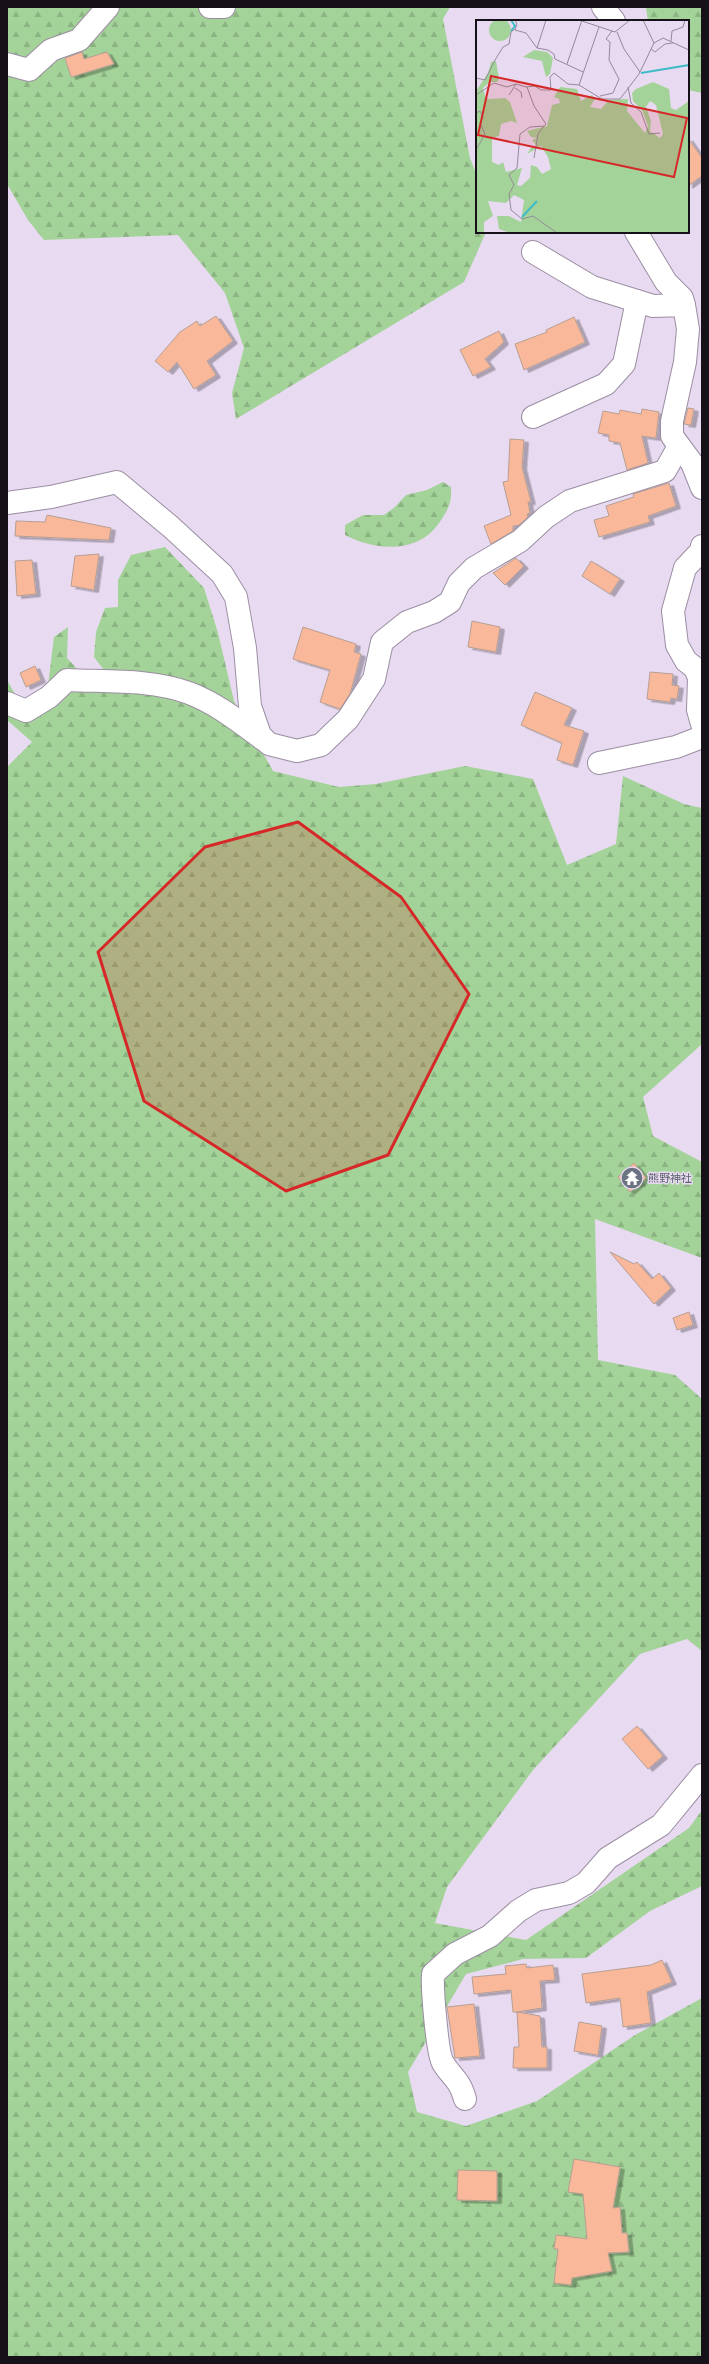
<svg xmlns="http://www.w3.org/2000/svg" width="709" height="2364" viewBox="0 0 709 2364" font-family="Mulish,'Noto Sans JP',sans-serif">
<defs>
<pattern id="forest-firs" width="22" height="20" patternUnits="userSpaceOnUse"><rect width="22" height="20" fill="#a4d399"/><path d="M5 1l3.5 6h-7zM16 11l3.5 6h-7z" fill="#8cb483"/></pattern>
<filter id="shadow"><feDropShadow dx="4.5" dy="2.5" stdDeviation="0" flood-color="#0004"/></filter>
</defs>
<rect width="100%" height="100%" fill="#e8daf1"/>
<g fill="url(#forest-firs)">
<path d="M7 7H450L443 19 470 158 477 176V232H486L464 282 236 419 232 393 244 348 225 293 178 235 44 240 28 220 7 184Z"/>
<path d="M646 7H702V93L688 90V21H648Z"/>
<path d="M443 482 451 487C452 503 448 510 439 523 418 554 376 551 345 535V525L363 515H384L395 507 406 495 427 490Z"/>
<path d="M165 547 204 588 218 633 234 701 273 771 339 787 376 784 465 766 533 779 567 865 616 844 623 776 684 804 702 808V1044L643 1097 653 1136 702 1162V1258L595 1219 598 1360 675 1375 702 1399V1651L687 1639 640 1654 533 1770 447 1887 435 1923 526 1940 689 1828 702 1810V1886L650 1911 586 1958 523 1959 466 1974 408 2072 417 2112 466 2126 537 2101 635 2035 702 1998V2357H7V767L32 742 7 720V680L19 701 48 686 54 637 68 627 67 658 90 683 116 686 94 657 96 632 105 608 118 607V580L131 555Z"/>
</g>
<g fill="#fab89b" stroke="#b79e93" filter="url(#shadow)">
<path d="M82 52 84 59 107 52 114 64 71 77 65 58Z"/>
<path d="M688 138 702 158V176L688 186Z"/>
<path d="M216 316 233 341 207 361 216 375 194 389 177 362 168 372 155 361 180 332 197 321 200 326Z"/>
<path d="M574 317 585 342 524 370 515 344 547 332 546 330Z"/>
<path d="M499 331 504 342 485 359 491 367 473 376 460 350Z"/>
<path d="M688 408 694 409 691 425 684 424Z"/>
<path d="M642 409 659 412 656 438 642 436 648 463 627 470 620 443 609 441V435L598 433 603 411 619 414 620 410 641 414Z"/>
<path d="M510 439 524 440 522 467 531 502H528L530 513 527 514 528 517 519 525 513 526V531L491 544 484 526 511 515 503 482 508 481Z"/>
<path d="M669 483 676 506 648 516 650 522 599 537 594 520 609 516 606 506 634 497 633 494Z"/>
<path d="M47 515 111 528 109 540 15 536 16 521 45 522Z"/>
<path d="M99 554 94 590 71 586 75 556Z"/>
<path d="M516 558 524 566 505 585 493 573Z"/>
<path d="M32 560 36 594 17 596 15 561Z"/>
<path d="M591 561 620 579 610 594 582 576Z"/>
<path d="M472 621 500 627 496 652 468 647Z"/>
<path d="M303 627 356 644 354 652 361 654 350 694 340 709 320 702 330 670 293 659Z"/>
<path d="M35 666 41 680 26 687 20 673Z"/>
<path d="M650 672 673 674 672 685 679 686 677 699 671 698 670 702 647 699Z"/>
<path d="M535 692 572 708 564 725 584 731 573 765 557 760 562 743 521 725Z"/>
<path d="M634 1163 646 1178 630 1192 618 1177Z"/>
<path d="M610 1252 634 1264 637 1262 652 1279 659 1273 671 1288 654 1304Z"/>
<path d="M689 1312 693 1325 677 1330 673 1318Z"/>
<path d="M637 1726 663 1756 648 1769 622 1739Z"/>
<path d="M662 1960 672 1982 647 1992 651 2023 623 2027 620 1998 586 2003 582 1974 651 1965Z"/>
<path d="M526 1964 527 1968 553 1965 555 1980 540 1981 542 2008 517 2012 540 2016 542 2047H547V2068H513L514 2047H519L517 2012H513L511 1990 474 1994 472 1977 506 1974 505 1966Z"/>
<path d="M474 2004 480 2056 455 2058 447 2007Z"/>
<path d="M579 2022 602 2026 598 2055 574 2051Z"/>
<path d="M574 2159 620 2167 613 2208 620 2207 622 2233H627L629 2252 608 2253 612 2271 572 2278 571 2285 554 2283 558 2249H554L556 2235 587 2239 583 2194 568 2192Z"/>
<path d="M458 2170 497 2171V2201L457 2200Z"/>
</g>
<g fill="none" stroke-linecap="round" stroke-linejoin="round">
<g stroke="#9b8ea2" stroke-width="24">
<g id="minor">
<path d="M210 7H224"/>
<path d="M603 7 614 21"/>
<path d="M7 64 29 70 51 50 79 40 108 7"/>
<path d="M636 232 666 282 682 298 684 305"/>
<path d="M533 252 592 287 653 306 684 305 688 329 685 362 672 421V436L692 463 702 488"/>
<path d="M533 417 606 384 624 364 637 301"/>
<path d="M7 503 51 497 117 482 171 527 222 574 236 597 245 648 250 706 260 735 269 744 297 751 321 745 348 719 374 679 382 642 407 622 434 612 450 602 459 583 474 568 520 541 546 517 570 501 665 471 679 446"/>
<path d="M702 546 701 551 685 568 673 611 677 645 686 661 695 668 699 678 698 710 702 724"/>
<path d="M7 703 26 711 49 697 67 680C106 682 151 679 189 693 216 703 241 723 264 740"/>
<path d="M599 763 676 747 702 737"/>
<path d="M465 2099C459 2078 452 2078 443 2063 437 2053 432 1988 433 1974L455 1954 490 1936 518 1911 536 1900 569 1893 586 1883 608 1858 661 1825 702 1775"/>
</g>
</g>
<use href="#minor" stroke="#fff" stroke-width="22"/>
</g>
<path fill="#d62828" fill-opacity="0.2" stroke="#d62828" stroke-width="3" stroke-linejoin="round" d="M298 822 401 897 469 994 388 1155 286 1191 144 1101 98 952 205 847Z"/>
<defs>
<g id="temple-disc" transform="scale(1.15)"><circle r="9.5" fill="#6b7280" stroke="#e8daf1"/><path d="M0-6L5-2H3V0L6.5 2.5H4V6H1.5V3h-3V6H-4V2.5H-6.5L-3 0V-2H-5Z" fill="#fff"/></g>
</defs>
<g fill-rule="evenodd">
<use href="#temple-disc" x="632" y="1178"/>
</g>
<g text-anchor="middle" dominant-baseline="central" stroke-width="3" stroke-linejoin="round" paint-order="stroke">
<g font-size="11" fill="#5b616d" stroke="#e8daf1" text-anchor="start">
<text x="648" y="1178">熊野神社</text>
</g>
</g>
<g transform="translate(476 20)">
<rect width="213" height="213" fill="#e8daf1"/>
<path d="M13 10a11 11 0 1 1 22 0a11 11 0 1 1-22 0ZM58 30 71 32 77 38 74 54 70 57 66 41 47 37ZM20 41 23 59 21 62H14L7 68 9 76 12 79 29 78 34 82 41 103 35 101 25 104 23 116 16 118V142L23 145 27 142 30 152 46 148 41 165 45 166 54 158 55 145 61 147 66 154 75 149 72 137 65 126 51 134 55 128 61 126 56 120 61 118 55 117 51 111 71 106 76 85 84 83 83 79 78 77 84 67 101 69 105 81 116 75 119 79 114 87 125 89 133 80 152 79 151 91 169 113 172 106 166 90 157 81 156 73 160 69 177 62 193 69 195 88 200 90 213 81V213H34L23 209 21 196H33L45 202 48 180 38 175 30 183 12 181 17 196 8 202V213H0V71L12 53 15 42ZM174 81 180 85 187 114 184 118 174 111 175 101 170 87Z" fill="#a4d399" fill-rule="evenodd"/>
<path fill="none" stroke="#3fbbc8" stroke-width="2" d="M35 11 39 6 35 0M165 53 213 45M46 197 61 181"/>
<path fill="none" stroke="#948a9a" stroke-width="1" d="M39 0 41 4 39 10 50 13 61 28 72 30 78 34 79 39 107 52M103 0 139 12 154 0M167 0 178 23M141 12 148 29 164 52M195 21 196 11 207 7 209 0M61 28 70 0M175 29 179 32 189 24 197 23M91 44 106 0M0 58 9 60 19 40 27 27 33 24 35 12 39 9M103 65 123 7M51 67 58 86 70 104 68 106 54 107 44 114 41 148 33 155 38 165 33 174 35 190 46 199 57 196 81 213M152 67 155 83 165 92 173 114 184 113M39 68 45 72 46 78M0 75 18 63 31 67 40 64M33 75 40 64 50 67 59 66 65 70H75L74 57 78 53 92 64 103 65 126 79H144L163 54 178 23 187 18 213 30M124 76 137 73 143 59 133 40 134 22 130 19 136 11M0 93 4 91 7 97 4 103 9 114 0 130M58 138 62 114 68 106"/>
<path fill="#d62828" fill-opacity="0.15" stroke="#d62828" stroke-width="2" d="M15 56 211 98 198 157 2 115Z"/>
<rect width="213" height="213" fill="none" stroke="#161118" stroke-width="2"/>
</g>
<rect width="709" height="2364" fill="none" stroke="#161118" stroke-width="16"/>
</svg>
